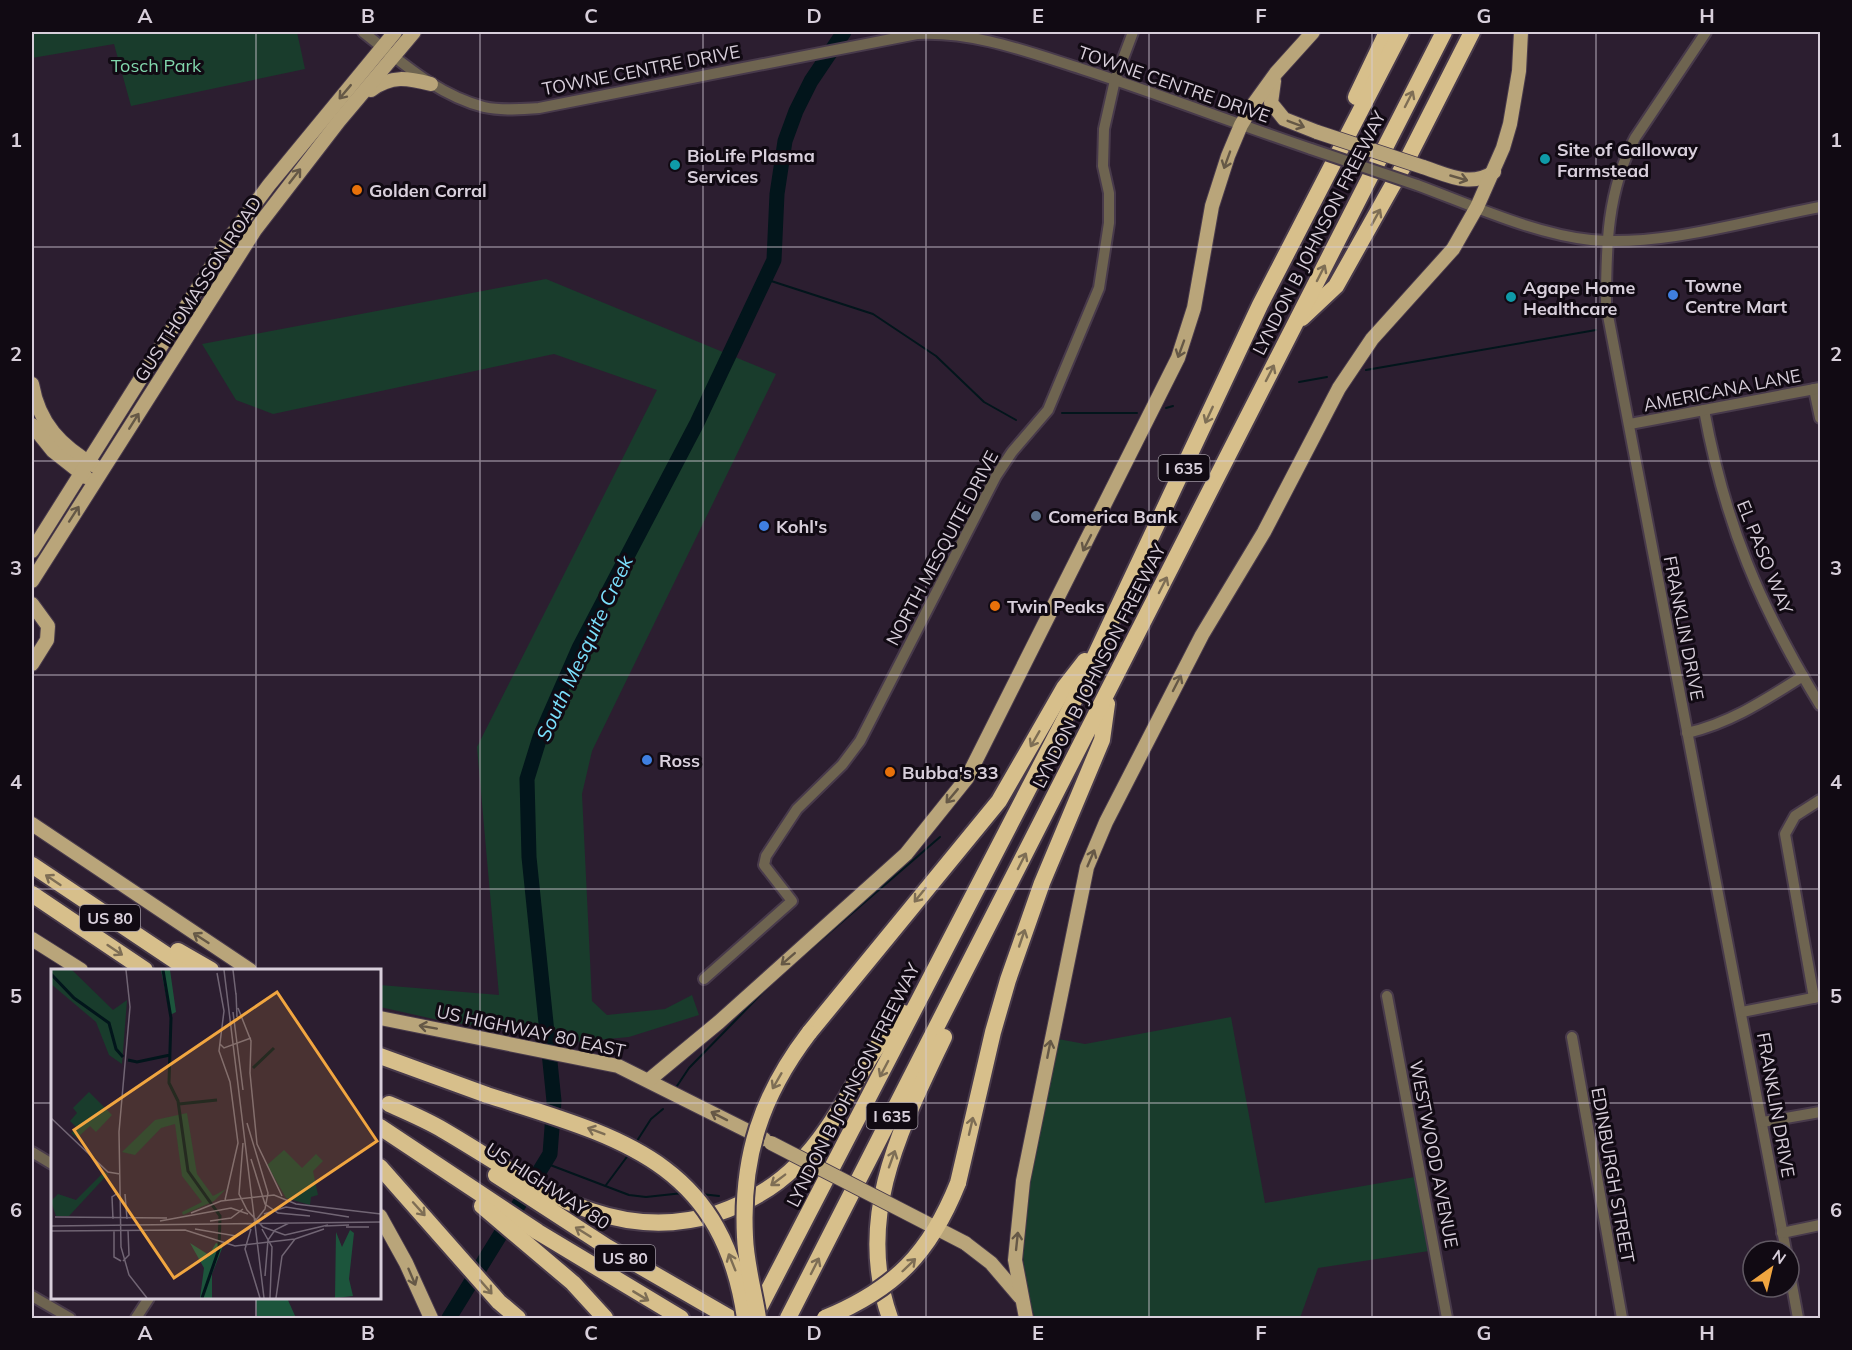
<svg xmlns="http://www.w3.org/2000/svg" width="1852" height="1350" viewBox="0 0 1852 1350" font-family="Mulish,sans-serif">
<rect width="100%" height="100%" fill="#2c1e30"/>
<g fill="#193c2c">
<path d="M32 32H297L305 69 131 106 114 44 32 58Z"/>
<path d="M546 279 776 374 592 751 582 794 592 1001 607 1015 665 1009 692 995 699 1015 629 1037 576 1042 438 1020 380 1007V985L499 995 477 747 657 390 554 354 273 414 236 400 202 344Z"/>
<path d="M1231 1017 1265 1203 1415 1177 1429 1251 1318 1268 1300 1318H1035C1004 1233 1040 1126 1058 1039L1085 1044Z"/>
</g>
<path fill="#1c553c" d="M256 1298H287L296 1318H257Z"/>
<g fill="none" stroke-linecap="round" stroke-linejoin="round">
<g stroke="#02151b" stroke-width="2">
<path d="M765 279 873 314 936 356 984 402 1016 420"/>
<path d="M1366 370 1596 330"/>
<path d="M1299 382 1327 377"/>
<path d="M1166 408 1173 406"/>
<path d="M1062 413H1137"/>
<path d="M806 953 940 837"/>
<path d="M677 1086 689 1068 769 986"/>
<path d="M635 1144 651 1119 663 1109"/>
<path d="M545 1163 629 1195 646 1197 683 1193"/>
<path d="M606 1185 629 1154"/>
<path d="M701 1194 719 1196"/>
</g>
<path stroke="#02151b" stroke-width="15" d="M449 1318 550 1154 554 1101 529 857 527 779 540 737 579 648 697 423 774 260 777 194 785 141 796 111 811 81 844 32"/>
<g stroke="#483a4b" stroke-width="14">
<g id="minor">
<path d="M363 32C400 61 437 95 484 107 501 111 521 109 539 108L917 34C974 31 1028 52 1082 69 1159 94 1234 123 1311 149"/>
<path d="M1706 32 1635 138C1607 191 1606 246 1606 305L1786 1251"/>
<path d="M1417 185C1471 205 1534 234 1591 240 1662 247 1749 220 1820 207"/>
<path d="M1814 389 1820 418"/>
<path d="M1704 410C1725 524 1760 607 1820 705"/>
<path d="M1630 424 1820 388"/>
<path d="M1687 733C1731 723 1765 700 1803 676"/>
<path d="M704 979 792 901 764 865 766 856 797 809 842 765 860 741 996 476 1012 452 1048 410 1099 288 1109 223V193L1103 166 1104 129 1115 80 1133 32"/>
<path d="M1387 996 1447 1318"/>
<path d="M1814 998 1785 834 1795 816 1820 800"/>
<path d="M1742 1012 1818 997"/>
<path d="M1572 1037 1622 1318"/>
<path d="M1763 1122 1820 1112"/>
<path d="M32 1152 52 1164"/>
<path d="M1782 1233 1820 1225"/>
<path d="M1789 1269 1798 1318"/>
<path d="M32 1296 70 1318"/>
<path d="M136 1318 149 1298"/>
</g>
</g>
<g stroke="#483a4b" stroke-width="16">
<g id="major">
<path d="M1274 81 1271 103 1284 119 1317 132"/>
<path d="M371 90C392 75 407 78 431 84"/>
<path d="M1423 167C1448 175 1470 188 1494 172"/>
<path d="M32 384C39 424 61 446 95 466"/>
<path d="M32 425 53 451 86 477"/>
<path d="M32 551 228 240 269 185 395 32"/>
<path d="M32 581 255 230 339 121 414 32"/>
<path d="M32 604 48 626 47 640 32 664"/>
<path d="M32 824 250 970"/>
<path d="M32 939 81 970"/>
<path d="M380 1018 618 1066 764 1139"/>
<path d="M649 1080 719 1022 906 854 967 778 1178 358 1194 308 1212 206 1228 156 1241 125 1255 102 1276 73 1313 32"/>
<path d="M380 1216 406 1263 431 1318"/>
<path d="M965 1243 991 1263 1020 1297"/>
<path d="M1026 1318 1015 1260 1023 1181 1087 867 1106 822 1202 635 1264 532 1339 388 1372 339 1453 249 1477 207 1503 148 1510 124 1519 71 1521 32"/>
</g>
</g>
<g stroke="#483a4b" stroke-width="20">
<g id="highway">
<path d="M1356 97 1387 32"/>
<path d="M1302 318 1336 286 1409 156 1472 32"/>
<path d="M32 865 189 970"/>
<path d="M32 894 145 970"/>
<path d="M178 951 211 970"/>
<path d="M809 1033 999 801 1064 688 1085 661"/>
<path d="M380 1056 487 1095"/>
<path d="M389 1104C407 1112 426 1120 443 1130 529 1180 608 1247 715 1214 745 1204 774 1188 796 1166 829 1134 849 1091 873 1053 882 1039 894 1026 904 1013"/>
<path d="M380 1127 538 1232 681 1318"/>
<path d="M380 1167 499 1302 518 1318"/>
<path d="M496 1175 607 1247 730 1318"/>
<path d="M958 1183 993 1032 1008 980 1042 883 1102 740 1107 704"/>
<path d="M482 1206 573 1283 605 1318"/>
<path d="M754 1318 1072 705 1260 305 1401 32"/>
<path d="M788 1318 1444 32"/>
<path d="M890 1318C854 1217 901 1128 944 1037"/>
</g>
</g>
<use href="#minor" stroke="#6e6450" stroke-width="10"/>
<use href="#major" stroke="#b9a57a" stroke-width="14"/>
<use href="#highway" stroke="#d7bf8b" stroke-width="16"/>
<g stroke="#483a4b" stroke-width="14" stroke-linecap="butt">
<path id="minor-bridge" d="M1311 149 1417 185"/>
</g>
<g stroke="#483a4b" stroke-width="16" stroke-linecap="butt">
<g id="major-bridge">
<path d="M1317 132 1423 167"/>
<path d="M771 1143 965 1243"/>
</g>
</g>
<g stroke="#483a4b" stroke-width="20" stroke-linecap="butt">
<g id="highway-bridge">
<path d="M487 1095C618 1137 722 1160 745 1318"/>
<path d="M758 1318C754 1292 746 1264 745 1237 741 1157 761 1096 809 1033"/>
<path d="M825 1318C895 1289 930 1253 958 1183"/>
</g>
</g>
<use href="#minor-bridge" stroke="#6e6450" stroke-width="10"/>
<use href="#major-bridge" stroke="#b9a57a" stroke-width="14"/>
<use href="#highway-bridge" stroke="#d7bf8b" stroke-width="16"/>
</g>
<defs><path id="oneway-shaft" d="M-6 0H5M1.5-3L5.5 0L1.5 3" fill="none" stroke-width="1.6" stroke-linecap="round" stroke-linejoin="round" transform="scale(1.5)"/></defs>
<g stroke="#655846">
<use href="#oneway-shaft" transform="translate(345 92) rotate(130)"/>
<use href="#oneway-shaft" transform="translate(1296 124) rotate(21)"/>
<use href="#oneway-shaft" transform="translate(1227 160) rotate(110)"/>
<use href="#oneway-shaft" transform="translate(295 176) rotate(-52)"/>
<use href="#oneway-shaft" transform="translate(1459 178) rotate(16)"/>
<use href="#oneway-shaft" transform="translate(1181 349) rotate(110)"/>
<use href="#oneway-shaft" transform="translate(134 421) rotate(-58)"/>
<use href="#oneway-shaft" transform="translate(74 514) rotate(-57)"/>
<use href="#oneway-shaft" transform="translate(1087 543) rotate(117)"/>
<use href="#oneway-shaft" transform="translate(1177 683) rotate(-63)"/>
<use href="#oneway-shaft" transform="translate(952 796) rotate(130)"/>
<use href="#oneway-shaft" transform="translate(1091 858) rotate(-67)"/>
<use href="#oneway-shaft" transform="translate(201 938) rotate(-147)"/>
<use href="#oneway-shaft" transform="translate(788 959) rotate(139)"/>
<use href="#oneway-shaft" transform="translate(428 1027) rotate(-170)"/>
<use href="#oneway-shaft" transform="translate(1049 1049) rotate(-79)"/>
<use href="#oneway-shaft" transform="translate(719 1116) rotate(-153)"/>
<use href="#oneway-shaft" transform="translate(1017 1241) rotate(-84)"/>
<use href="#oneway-shaft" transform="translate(412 1277) rotate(67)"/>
</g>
<g stroke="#7e6e55">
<use href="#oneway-shaft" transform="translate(1409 99) rotate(-63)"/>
<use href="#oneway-shaft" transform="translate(1376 217) rotate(-61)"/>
<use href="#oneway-shaft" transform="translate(1321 273) rotate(-63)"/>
<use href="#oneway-shaft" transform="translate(1270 373) rotate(-63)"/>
<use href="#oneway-shaft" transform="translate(1209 415) rotate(115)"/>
<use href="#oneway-shaft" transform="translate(1163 585) rotate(-63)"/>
<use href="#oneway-shaft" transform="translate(1035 739) rotate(120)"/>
<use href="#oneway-shaft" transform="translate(1022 861) rotate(-63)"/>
<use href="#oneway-shaft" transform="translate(53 880) rotate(-146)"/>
<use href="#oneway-shaft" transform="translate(920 895) rotate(129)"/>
<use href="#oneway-shaft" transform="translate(1022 938) rotate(-71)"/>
<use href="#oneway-shaft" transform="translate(115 950) rotate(34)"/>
<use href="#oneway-shaft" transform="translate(884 1069) rotate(118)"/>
<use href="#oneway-shaft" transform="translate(777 1081) rotate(120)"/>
<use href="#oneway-shaft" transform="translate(971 1126) rotate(-77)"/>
<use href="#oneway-shaft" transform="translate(596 1131) rotate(-159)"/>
<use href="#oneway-shaft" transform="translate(892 1159) rotate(-70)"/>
<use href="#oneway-shaft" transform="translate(778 1180) rotate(143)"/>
<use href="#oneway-shaft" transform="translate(419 1209) rotate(48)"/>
<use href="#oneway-shaft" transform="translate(583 1232) rotate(-148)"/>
<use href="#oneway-shaft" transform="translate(732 1262) rotate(-112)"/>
<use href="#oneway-shaft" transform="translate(909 1265) rotate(-44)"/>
<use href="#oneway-shaft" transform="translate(815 1266) rotate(-63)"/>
<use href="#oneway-shaft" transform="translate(486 1287) rotate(49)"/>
<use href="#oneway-shaft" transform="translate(641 1296) rotate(31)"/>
</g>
<path fill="none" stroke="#d8cfdb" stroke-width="1.5" stroke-opacity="0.55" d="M256 32V970M480 32V1318M703 32V1318M926 32V1318M1149 32V1318M1372 32V1318M1596 32V1318M32 247H1820M32 461H1820M32 675H1820M32 889H1820M32 1103H52M380 1103H1820M256 1298V1318"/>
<g fill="#0f9aa8" stroke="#110a13" stroke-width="2">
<circle cx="1545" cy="159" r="6"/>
<circle cx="675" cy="165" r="6"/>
<circle cx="1511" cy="297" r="6"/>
</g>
<g fill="#e8710a" stroke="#110a13" stroke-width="2">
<circle cx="357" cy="190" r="6"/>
<circle cx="995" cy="606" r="6"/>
<circle cx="890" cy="772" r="6"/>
</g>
<g fill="#3f7fe0" stroke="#110a13" stroke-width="2">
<circle cx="1673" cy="295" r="6"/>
<circle cx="764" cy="526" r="6"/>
<circle cx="647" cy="760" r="6"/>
</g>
<circle fill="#5c6f8a" stroke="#110a13" stroke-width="2" cx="1036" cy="516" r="6"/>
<g text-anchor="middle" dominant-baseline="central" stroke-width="6" stroke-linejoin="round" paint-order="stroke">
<g fill="#110a13" stroke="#9c949f" stroke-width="1.5">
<rect x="1158.5" y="455" width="51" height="26" rx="4.5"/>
<rect x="80" y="905" width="60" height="26" rx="4.5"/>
<rect x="866.5" y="1103" width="51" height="26" rx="4.5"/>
<rect x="595" y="1245" width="60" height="26" rx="4.5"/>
</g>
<g font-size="16" font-weight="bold" fill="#d8cfdb">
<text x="1184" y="468">I 635</text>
<text x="110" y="918">US 80</text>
<text x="892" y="1116">I 635</text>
<text x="625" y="1258">US 80</text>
</g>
<g font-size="18" fill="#81d6ac" stroke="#110a13">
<text x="156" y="65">Tosch Park</text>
</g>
<g font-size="18" fill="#d8cfdb" stroke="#110a13">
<text transform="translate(641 70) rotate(-11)">TOWNE CENTRE DRIVE</text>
<text transform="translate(1174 84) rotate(19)">TOWNE CENTRE DRIVE</text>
<text transform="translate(1319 233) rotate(-63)">LYNDON B JOHNSON FREEWAY</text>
<text transform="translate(198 289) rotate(-57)">GUS THOMASSON ROAD</text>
<text transform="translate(1722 390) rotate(-11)">AMERICANA LANE</text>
<text transform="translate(942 548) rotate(-62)">NORTH MESQUITE DRIVE</text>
<text transform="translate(1765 557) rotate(68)">EL PASO WAY</text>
<text transform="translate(1684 628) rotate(79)">FRANKLIN DRIVE</text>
<text transform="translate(1099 666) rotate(-63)">LYNDON B JOHNSON FREEWAY</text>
<text transform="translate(531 1031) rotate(12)">US HIGHWAY 80 EAST</text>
<text transform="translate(853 1085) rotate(-63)">LYNDON B JOHNSON FREEWAY</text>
<text transform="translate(1776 1105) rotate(80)">FRANKLIN DRIVE</text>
<text transform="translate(1434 1154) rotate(79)">WESTWOOD AVENUE</text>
<text transform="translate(1613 1175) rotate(80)">EDINBURGH STREET</text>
<text transform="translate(548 1186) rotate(33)">US HIGHWAY 80</text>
</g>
<g font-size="18" font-weight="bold" fill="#d8cfdb" stroke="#110a13" text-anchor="start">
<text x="1557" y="149">Site of Galloway<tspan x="1557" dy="21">Farmstead</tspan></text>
<text x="687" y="155">BioLife Plasma<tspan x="687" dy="21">Services</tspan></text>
<text x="369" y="190">Golden Corral</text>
<text x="1685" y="285">Towne<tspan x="1685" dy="21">Centre Mart</tspan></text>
<text x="1523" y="287">Agape Home<tspan x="1523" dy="21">Healthcare</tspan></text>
<text x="1048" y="516">Comerica Bank</text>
<text x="776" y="526">Kohl's</text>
<text x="1007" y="606">Twin Peaks</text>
<text x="659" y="760">Ross</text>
<text x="902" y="772">Bubba's 33</text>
</g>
<g font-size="20" font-style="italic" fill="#7be1fe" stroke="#110a13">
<text transform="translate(584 648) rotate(-65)">South Mesquite Creek</text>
</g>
</g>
<g transform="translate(51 969)">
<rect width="330" height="330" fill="#2c1e30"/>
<path d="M0 1H21L62 41 76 31 71 95 58 86 45 53 0 15ZM38 123 61 146 45 163 39 157 26 169 20 164 26 159 19 152 26 144 22 139ZM136 144 146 205 162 227 175 220 163 232 132 246 131 243 151 233 131 207 124 155 110 159 84 186 71 183 104 151ZM233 181 251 199 265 185 272 192 262 202 267 226 260 228 259 236 235 229 216 196ZM53 203 57 205 18 247H5L0 232 7 225 25 231Z" fill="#193c2c"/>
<path d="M110 1H119L125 43 119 46ZM299 261 303 264 298 310 302 327 284 329 285 263 291 278ZM139 274 158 286 165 274 172 277 161 305V329H149L153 299Z" fill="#1c553c"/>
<path fill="none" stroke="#02151b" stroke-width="3" d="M112 1 120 49 118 114 127 132 137 202 169 247 168 280 151 329M0 5 23 29 58 54 65 80 72 88M77 91 86 93 119 86M202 99 223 79M128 135 166 131"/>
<path fill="none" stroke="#716574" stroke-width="1.5" d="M75 1 79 38 68 163 70 278 78 306 96 329M173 1 213 329M182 1 185 26M166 4 173 42 168 82 179 113 187 174 174 231M185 24 186 48M187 39 200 72 199 104 206 175 231 227M182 43 192 121M169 75 173 79 200 69M0 149 57 203 69 205M192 174 188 225 196 241 212 258 234 266 277 256M200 190 214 235 227 244 259 247M74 225 76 250M140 244 170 232 223 226 245 235 330 245M213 245 235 238 298 248M4 248 116 249M62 250 61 228 67 224M109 252 180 239 197 245M159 252 180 249 192 240M0 257 330 253M274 257 298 256M295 258H318M144 260 185 267 198 260 214 240 217 224 196 154M200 260 194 280 209 329M211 260 221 278 219 329M63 261V288L70 292M0 262 134 261 184 277 244 270 273 260M72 292 78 286 77 261M214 307 217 271 224 261 238 254M225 329 231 287 244 270"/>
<path fill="#f1a640" fill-opacity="0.15" stroke="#f1a640" stroke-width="3" d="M226 23 326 172 123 309 23 161Z"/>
<rect width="330" height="330" fill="none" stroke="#d8cfdb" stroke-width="3"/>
</g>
<rect width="1852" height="1350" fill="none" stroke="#110a13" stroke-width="66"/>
<g transform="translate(1771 1269) rotate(34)"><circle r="28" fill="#110a13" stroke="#615963" stroke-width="1.5"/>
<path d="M0-4.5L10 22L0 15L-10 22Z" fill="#f1a640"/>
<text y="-9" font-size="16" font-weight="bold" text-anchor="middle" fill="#d8cfdb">N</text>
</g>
<rect x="33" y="33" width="1786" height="1284" fill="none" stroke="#d8cfdb" stroke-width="2"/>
<g font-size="20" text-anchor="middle" font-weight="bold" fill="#d8cfdb">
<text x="145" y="23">A</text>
<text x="368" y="23">B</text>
<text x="591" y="23">C</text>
<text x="814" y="23">D</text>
<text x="1038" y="23">E</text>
<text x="1261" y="23">F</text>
<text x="1484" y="23">G</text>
<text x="1707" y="23">H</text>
<text x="16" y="147">1</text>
<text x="1836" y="147">1</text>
<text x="16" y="361">2</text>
<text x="1836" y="361">2</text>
<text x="16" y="575">3</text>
<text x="1836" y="575">3</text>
<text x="16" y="789">4</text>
<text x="1836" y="789">4</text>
<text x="16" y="1003">5</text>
<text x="1836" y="1003">5</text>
<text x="16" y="1217">6</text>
<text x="1836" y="1217">6</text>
<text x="145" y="1340">A</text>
<text x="368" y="1340">B</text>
<text x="591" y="1340">C</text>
<text x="814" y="1340">D</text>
<text x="1038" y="1340">E</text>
<text x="1261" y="1340">F</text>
<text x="1484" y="1340">G</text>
<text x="1707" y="1340">H</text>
</g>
</svg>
